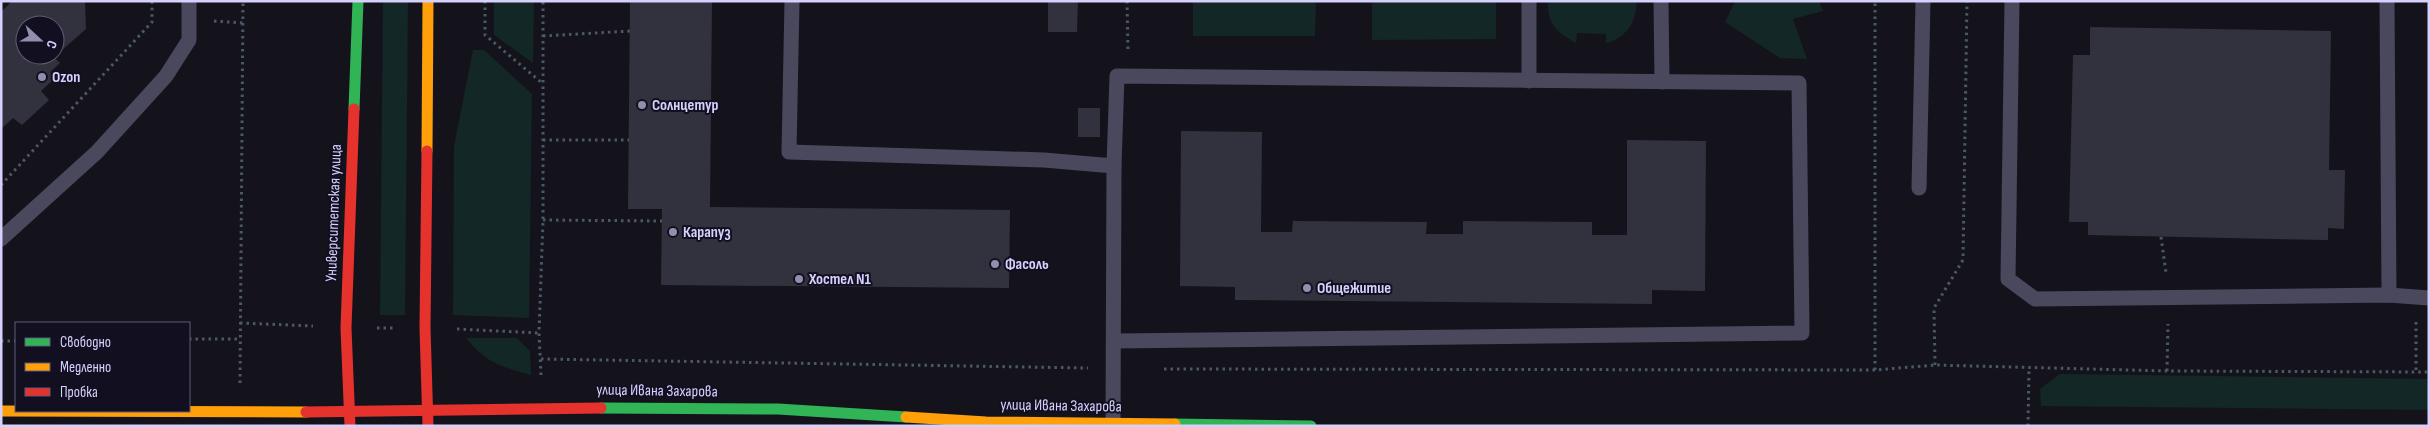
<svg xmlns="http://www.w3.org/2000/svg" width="2430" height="427" viewBox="0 0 2430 427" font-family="'Sofia Sans Condensed',sans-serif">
<rect width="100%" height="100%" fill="#14131c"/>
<g fill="#122726">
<path d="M383 1H408L405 315H380Z"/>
<path d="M494 1H534L533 63 494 35Z"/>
<path d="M1193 1H1316L1315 36H1193Z"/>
<path d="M1372 1H1496V39L1372 40Z"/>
<path d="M1548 1H1637C1636 22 1627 38 1606 43V34L1577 33 1576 43C1557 32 1547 25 1548 1Z"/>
<path d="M1742 1H1819L1823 11 1793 19 1807 59 1780 58 1725 22 1734 3Z"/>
<path d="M473 50H484L532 94 529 318 453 315 454 146Z"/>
<path d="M466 338H517L530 351 531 375C502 367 486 363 466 338Z"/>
<path d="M2060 374 2429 379V410L2041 406 2040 389Z"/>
</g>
<g fill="#32313e" fill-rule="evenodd">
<path d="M12 1H85L86 29 54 57 60 63 50 72 55 78 41 91 49 100 22 125 13 118 1 129V12ZM25 25H55V55H25Z"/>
<path d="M630 1H712L710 207 1010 210 1009 288 661 285 662 209H628Z"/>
<path d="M1048 1H1078L1077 32H1048Z"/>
<path d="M2090 27 2331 31 2329 170H2345L2344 229 2328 228V240L2088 235V222H2069L2073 55H2090Z"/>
<rect x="1078" y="108" width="22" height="29"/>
<path d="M1181 131 1262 132 1261 232H1292L1293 221 1427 222 1426 234H1463V221L1592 222V235H1627V140L1706 141 1705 291 1652 290V304L1235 300V287L1180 286Z"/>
</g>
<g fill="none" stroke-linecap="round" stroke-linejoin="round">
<g stroke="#4b5964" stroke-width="3" stroke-dasharray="2.5 4" stroke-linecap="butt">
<path d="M485 1V35L542 83"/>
<path d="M1127 1 1128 51"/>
<path d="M214 21 243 23"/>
<path d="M543 36 630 31"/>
<path d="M543 140H629"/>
<path d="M1 185 152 22V1"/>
<path d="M543 220 662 221"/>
<path d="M2161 237 2166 273"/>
<path d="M2416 322V372"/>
<path d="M240 323 313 326"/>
<path d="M377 328H393"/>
<path d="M457 329 539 333"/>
<path d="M189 339H240"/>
<path d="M1 341H16"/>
<path d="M541 359 1088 368"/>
<path d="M1935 365 1934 308 1963 260 1967 1"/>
<path d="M1164 369 1875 370 1935 365 2167 371 2429 372"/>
<path d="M1875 370V1"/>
<path d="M2167 371 2168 324"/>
<path d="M541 375 539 333 543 220V1"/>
<path d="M240 383 243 1"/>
<path d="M2028 426 2029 369"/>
</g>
<g stroke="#49485d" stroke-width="15">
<path d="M792 1 789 152 1044 160 1114 166"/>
<path d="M1529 1V81"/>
<path d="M1661 1 1662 82"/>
<path d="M2012 1 2008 279 2035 299 2389 295 2429 298"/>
<path d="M2387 1 2389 295"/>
<path d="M1919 188 1923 1"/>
<path d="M1 239 97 152 166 76 189 40V1"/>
<path d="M1113 423 1114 166 1117 76 1799 83 1802 333 1114 341"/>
</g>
<g stroke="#30b455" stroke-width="11">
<path d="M354 109 358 1"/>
<path d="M601 408 778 409 906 417"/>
<path d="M1175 424 1311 426"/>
</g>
<g stroke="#ff9f0a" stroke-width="11">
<path d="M427 151 428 1"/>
<path d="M1 411 306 412"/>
<path d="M906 417 986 422 1175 424"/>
</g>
<g stroke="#e5322d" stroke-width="11">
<path d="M427 151 425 328 428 426"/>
<path d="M306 412 601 408"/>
<path d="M350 426 346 328 354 109"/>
</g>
</g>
<g fill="#918eae" stroke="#110f20" stroke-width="2">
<circle cx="42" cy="77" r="5"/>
<circle cx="642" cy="105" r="5"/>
<circle cx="673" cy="232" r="5"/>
<circle cx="995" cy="264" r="5"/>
<circle cx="799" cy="279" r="5"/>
<circle cx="1307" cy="288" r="5"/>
</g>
<g text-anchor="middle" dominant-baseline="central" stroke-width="4" stroke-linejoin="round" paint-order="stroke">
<g font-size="16" font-weight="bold" fill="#d5d1fc" stroke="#110f20" text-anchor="start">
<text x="52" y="77">Ozon</text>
<text x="652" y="105">Солнцетур</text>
<text x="683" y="232">Карапуз</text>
<text x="1005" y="264">Фасоль</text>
<text x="809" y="279">Хостел N1</text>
<text x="1317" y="288">Общежитие</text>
</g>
<g font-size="16" fill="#d5d1fc" stroke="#110f20">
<text transform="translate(334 213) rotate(-88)">Университетская улица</text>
<text transform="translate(657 391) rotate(1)">улица Ивана Захарова</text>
<text transform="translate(1061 406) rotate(1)">улица Ивана Захарова</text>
</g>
</g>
<rect width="2430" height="427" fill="none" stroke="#d5d1fc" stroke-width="5"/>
<rect x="15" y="322" width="175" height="90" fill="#110f20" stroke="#5f5d78"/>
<rect x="25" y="338" width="25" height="8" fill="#30b455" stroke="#5f5d78"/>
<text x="60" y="347" font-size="15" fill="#d5d1fc">Свободно</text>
<rect x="25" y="363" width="25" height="8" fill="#ff9f0a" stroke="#5f5d78"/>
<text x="60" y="372" font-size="15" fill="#d5d1fc">Медленно</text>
<rect x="25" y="388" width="25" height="8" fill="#e5322d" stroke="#5f5d78"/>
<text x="60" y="397" font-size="15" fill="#d5d1fc">Пробка</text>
<g transform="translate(40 40) rotate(111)"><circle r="24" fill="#110f20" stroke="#5f5d78"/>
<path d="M0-4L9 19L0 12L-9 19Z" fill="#918eae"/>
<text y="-8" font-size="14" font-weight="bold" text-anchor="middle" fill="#d5d1fc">С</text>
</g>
</svg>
